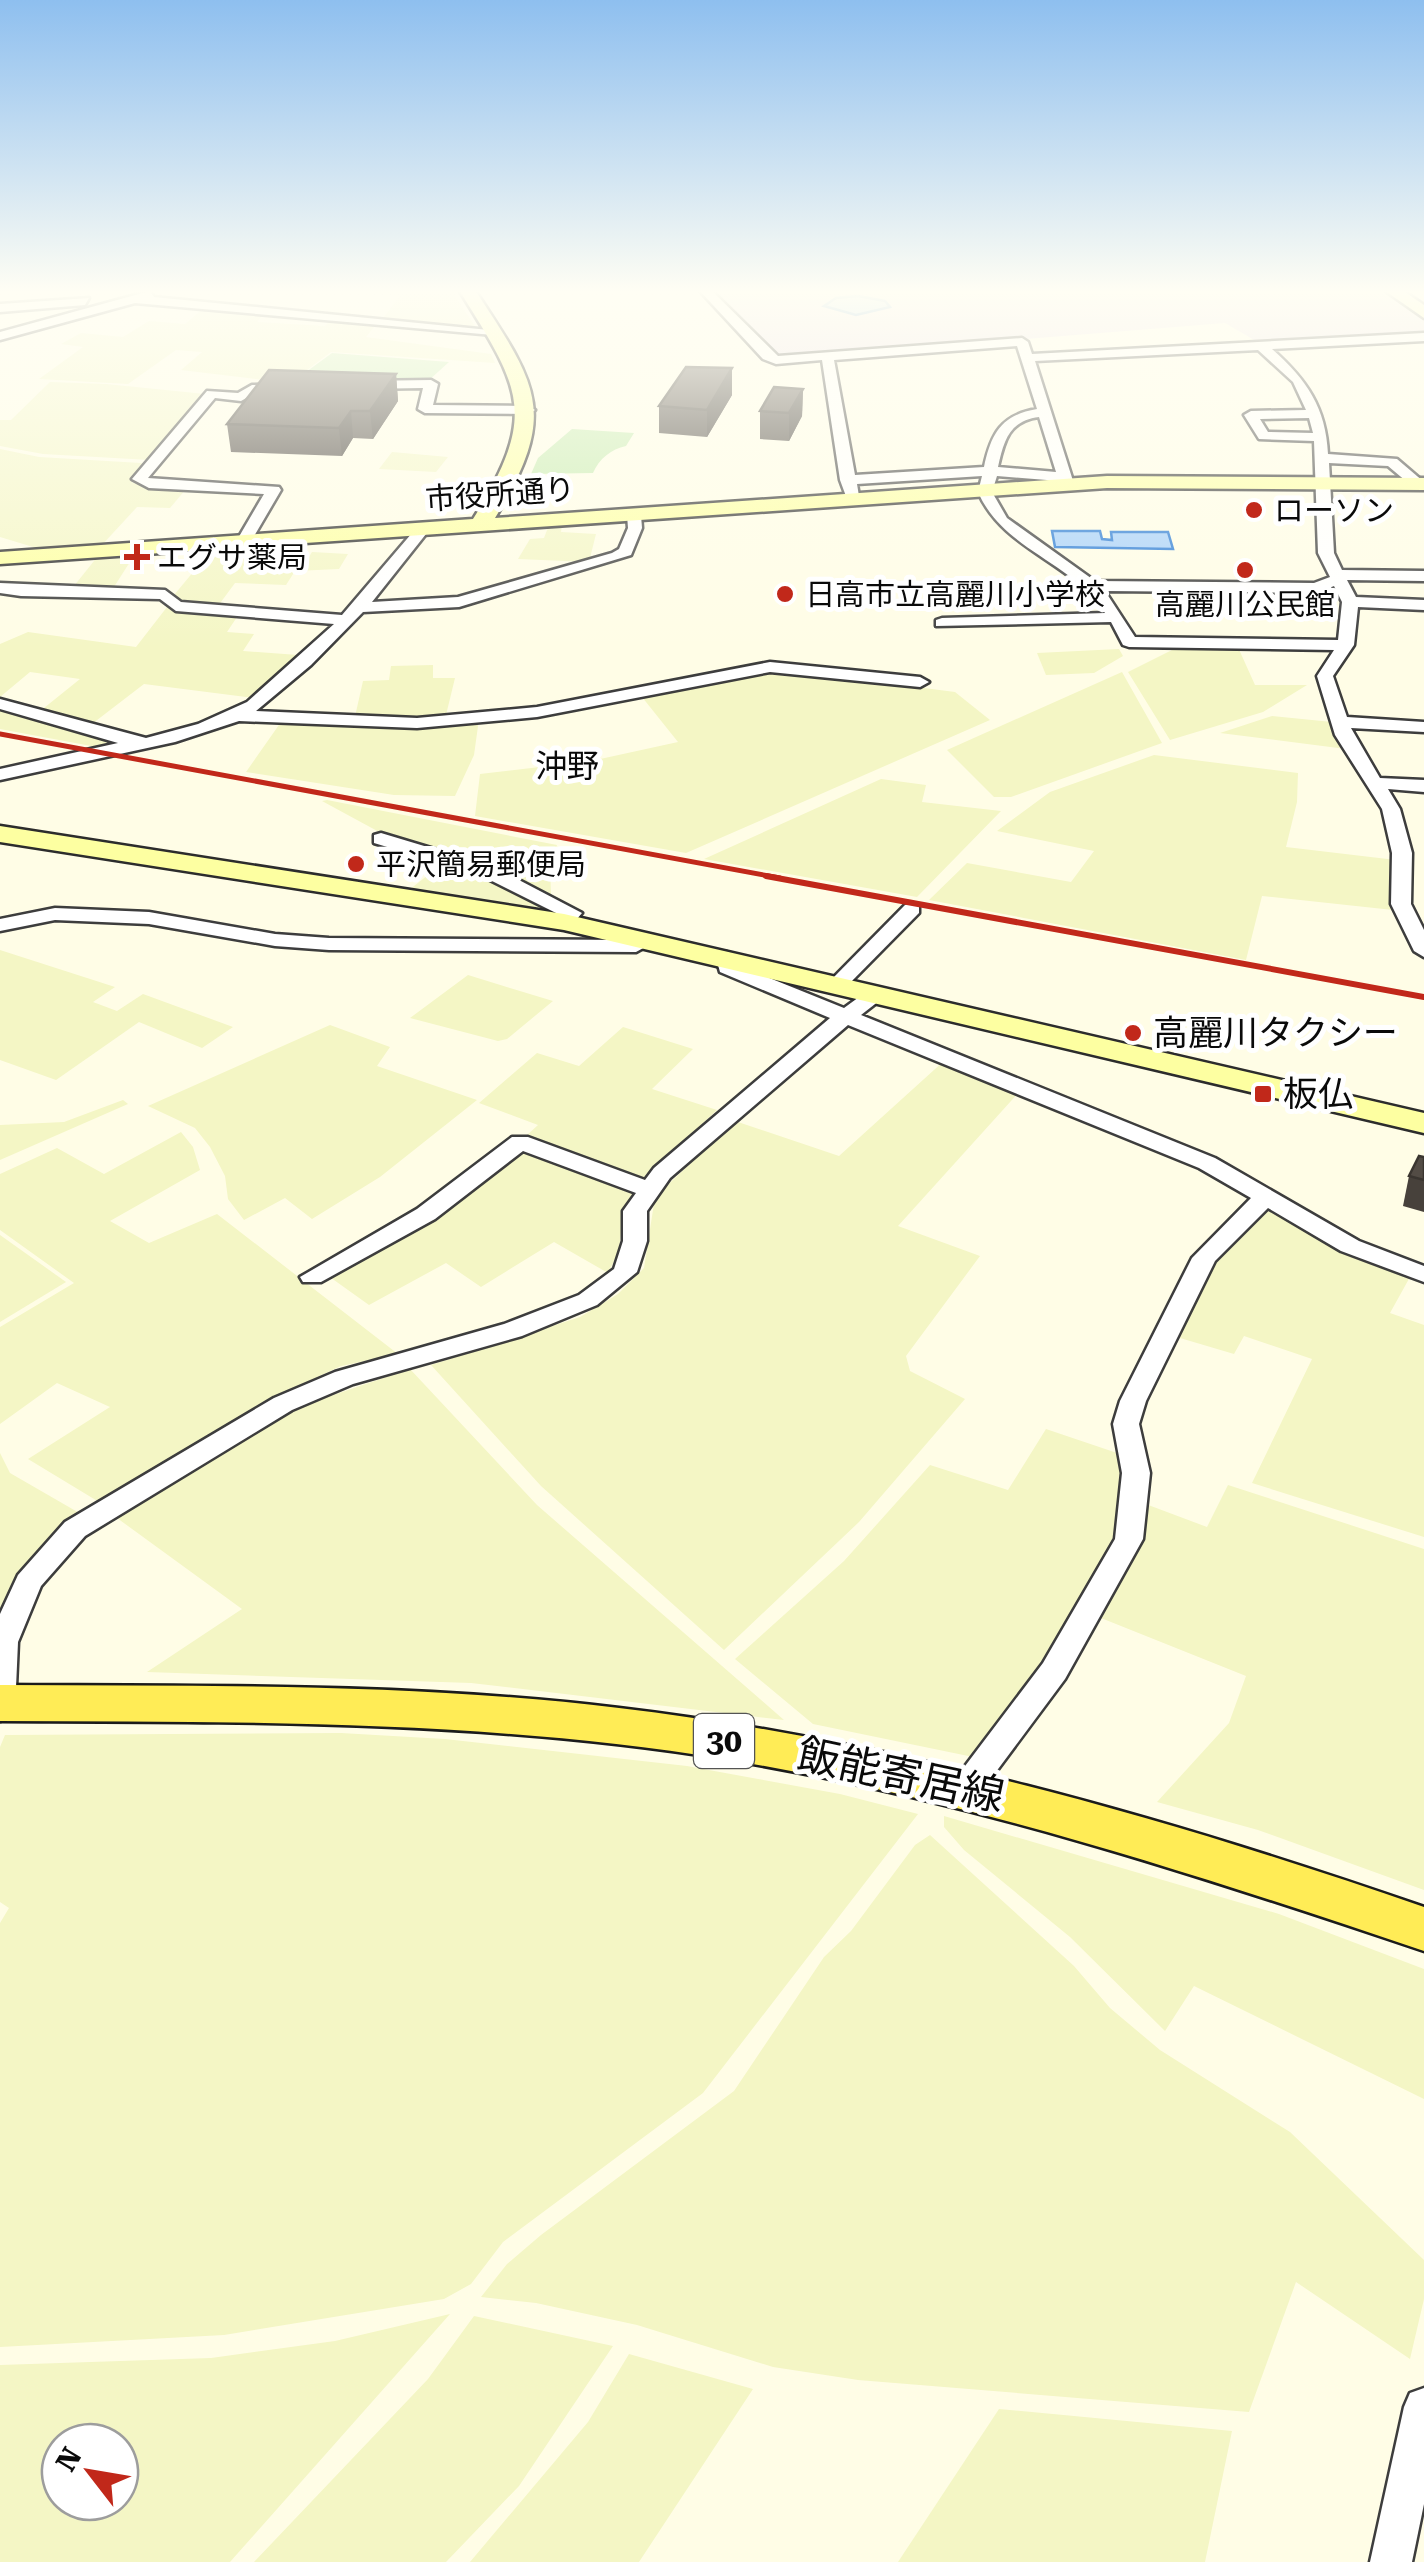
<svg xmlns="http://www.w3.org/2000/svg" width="1424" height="2562" viewBox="0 0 1424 2562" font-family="'Roboto Serif','Noto Sans JP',serif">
<rect width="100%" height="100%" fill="#fffde6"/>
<path fill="#eadcea" d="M713 290H1385L1424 319V335L1261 344 1225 323 791 358 773 355Z"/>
<g fill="#f4f6c5" fill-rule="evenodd">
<path d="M376 290H451L477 329 383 318 401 295 372 294Z"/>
<path d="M205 307 266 311 257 322 325 326 332 319 378 322 366 337 491 354 495 363 331 352 303 373 272 381 181 370 202 352 176 350 128 384 39 379 83 347 61 344 81 333 123 337 149 321 185 324Z"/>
<path d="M50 382 106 384 205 394 150 460 43 454 0 446V420H11Z"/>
<path d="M0 449 39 457 141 463 147 464 132 483 186 489 170 508 137 507 101 546 43 550 0 537Z"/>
<path d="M392 452 448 457 436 472 379 469Z"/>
<path d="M549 525H562L561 532 596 534 589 562 518 559 530 539 544 538Z"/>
<path d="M255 546 246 564 304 565 312 552 348 554 339 569 295 571 286 585 235 583 218 606 175 601 174 595 194 571 202 572 216 549Z"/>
<path d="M135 554 112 590H26L33 583 74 586 98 556Z"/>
<path d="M167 607 241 611 227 632 254 634 243 651 298 655 254 698 144 684 88 727 39 712 80 679 30 672 0 697V644L28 632 136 647Z"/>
<path d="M1182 645H1237L1255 685H1307L1263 712 1170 740 1128 672Z"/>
<path d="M1119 649 1123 656 1094 673 1046 675 1037 653Z"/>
<path d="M433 665V678H455L446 715 431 720 354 721 363 681 389 680 391 666Z"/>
<path d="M769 668 955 692 990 720 686 853 475 816 480 774 591 761 678 742 642 697Z"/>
<path d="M1122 672 1162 743 1011 797H994L947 750Z"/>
<path d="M0 709 119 741V744L102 748 0 729Z"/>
<path d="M1272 716 1332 722 1346 749 1220 733Z"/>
<path d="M479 719 474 755 455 796 394 795 246 772 281 722 381 727Z"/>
<path d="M1154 755 1298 773 1297 802 1286 847 1396 860 1393 910 1262 896 1246 960 929 900 967 863 1071 882 1094 851 997 831 1050 792Z"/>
<path d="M881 779 926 785 922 802 1001 811 917 897 704 859Z"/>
<path d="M327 800 557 845 550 865 551 895 480 864 381 833 322 801Z"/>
<path d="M447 860 483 872 557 914 409 890Z"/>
<path d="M0 950 115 987 93 1002 117 1011 143 994 233 1027 202 1048 139 1022 56 1080 0 1060Z"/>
<path d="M468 975 510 988 553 1001 507 1039 498 1041 410 1018Z"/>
<path d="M330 1025 390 1047 377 1066 477 1100 380 1177 312 1219 285 1198 244 1220 228 1199 225 1176 210 1147 195 1128 148 1106Z"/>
<path d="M623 1027 693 1049 652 1089 717 1110 643 1179 590 1165 526 1136 538 1125 479 1103 537 1053 579 1066Z"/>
<path d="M945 1060 1021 1090 898 1226 980 1256 906 1356 910 1371 965 1399 859 1522 724 1650 541 1486 431 1365 580 1317 618 1294 644 1268 655 1197 735 1121 839 1156Z"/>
<path d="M123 1100 128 1104 0 1160V1125L64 1122Z"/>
<path d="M181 1132 193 1147 200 1170 110 1221 149 1243 217 1214 398 1354 341 1366 300 1385 99 1502 28 1459 110 1407 57 1383 0 1424V1327L74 1283 0 1230V1174L57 1148 104 1174Z"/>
<path d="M528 1148 637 1191 623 1214 619 1251 608 1273 554 1242 481 1287 446 1263 369 1305 327 1275 518 1150Z"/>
<path d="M1274 1211 1319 1238 1410 1277 1390 1313 1424 1325V1537L1252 1483 1312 1359 1244 1336 1234 1354 1180 1338 1176 1332 1219 1256 1263 1212Z"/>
<path d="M0 1235 66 1282 0 1322Z"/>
<path d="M410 1369 537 1505 784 1720 471 1683 147 1672 242 1609 117 1518 289 1410Z"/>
<path d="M1046 1429 1117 1453 1125 1462 1118 1531 1101 1571 1049 1662 978 1758 813 1724 735 1659 844 1561 930 1465 1008 1490Z"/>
<path d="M0 1453 10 1473 81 1514 47 1541 24 1569 0 1617Z"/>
<path d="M1228 1485 1424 1549V1890L1258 1830 1157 1802 1229 1723 1246 1676 1096 1616 1137 1553 1143 1503 1207 1527Z"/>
<path d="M341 1733 445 1739 687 1766 840 1794 918 1814 703 2093 503 2242 471 2284 444 2299 224 2335 0 2347V1923L9 1908 0 1902V1747L5 1735Z"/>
<path d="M944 1816 1279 1914 1424 1969V2099L1194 1986 1165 2031 1070 1937 964 1850 944 1827Z"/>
<path d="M930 1835 1074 1966 1110 2008 1160 2050 1290 2132 1424 2260V2299L1410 2359 1296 2282 1249 2412 858 2380 773 2367 637 2325 536 2303 481 2297 507 2264 541 2235 734 2091 824 1957 851 1931 915 1845Z"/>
<path d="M450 2314 230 2562H0V2365L211 2358 335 2341ZM60 2442H120V2502H60Z"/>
<path d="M474 2316 613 2346 519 2486 446 2562H254L428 2379Z"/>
<path d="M629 2354 753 2389 639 2562H470L588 2422Z"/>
<path d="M999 2409 1232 2431 1205 2562H898Z"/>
</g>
<g fill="#c6ebae">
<path d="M332 353 449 362 428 381 370 383 379 374 306 372Z"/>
<path d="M572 429 634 433 626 446C611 449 599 459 593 473L531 474 538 458Z"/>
</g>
<g fill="#a7d0fa" stroke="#2a7bd6" stroke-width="2.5">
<path d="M858 296 885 301 890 307 856 315 824 306 836 298Z"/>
<path d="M1052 531H1100L1102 539 1112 540 1111 532H1168L1173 549 1055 547Z"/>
</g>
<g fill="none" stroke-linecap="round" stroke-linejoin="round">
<g stroke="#3d3d3d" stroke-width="5">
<g id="street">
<path d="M699 290H711L778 356 1022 338 1028 342 1032 354 1424 333V341L1272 349C1307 380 1326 408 1328 454L1397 459 1424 482 1423 487H1413L1388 466 1329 463 1334 553 1342 570 1424 571V581L1347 580 1356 597 1424 600V610L1358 607 1354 645 1333 676 1347 717 1424 722V732L1351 728 1380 778 1424 780V792L1388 789 1400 809 1412 853 1411 904 1424 930V957L1414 951 1391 904 1392 853 1382 809 1335 735 1317 676 1334 650 1129 647 1123 645 1111 622 936 626V620L942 618 1105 613C1072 561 1004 551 978 492L982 476 857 484 859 496 847 499 840 480 822 360 776 364 763 359ZM1017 346 1037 409C1001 415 991 434 984 467L855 475 834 360ZM1258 350 1293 382 1306 410 1251 411 1244 415 1259 439 1314 441 1318 553 1330 577 1314 583 1095 581 1007 518 992 492 997 476 1059 481 1067 488 1074 484 1035 361ZM1039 417 1056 472 998 467C1004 440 1009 421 1039 417ZM1309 418 1313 433 1268 432 1260 419ZM1334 586 1342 602 1338 640 1135 637 1105 591 1316 593Z"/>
<path d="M150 291 154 297 499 331 493 335 135 303 0 340V332Z"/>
<path d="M89 298 85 305 0 312V304Z"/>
<path d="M431 380 438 384 433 405 528 406 535 410 528 414 425 413 418 409 423 388 363 389 356 385 363 381Z"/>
<path d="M288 384 293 385V391L255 393 241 401 215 398 148 478 279 487 281 490 250 543 237 540 264 494 149 488 132 479 207 391 238 393 252 385Z"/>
<path d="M634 511 641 515 642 528 631 555 459 607 363 612 311 665 256 711 417 718 537 707 770 662 920 677 929 682 920 687 770 672 537 717 417 728 239 721 175 742 0 780V769L118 743 0 709V699L146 738 198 724 247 702 334 624 176 611 160 599 21 596 0 593V583L165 590 181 602 342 615 418 526 430 529 372 602 458 597 612 553 619 549 628 528 627 515Z"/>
<path d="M381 833 494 867 582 913 571 926H557L554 922 560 915 480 875 374 843V835Z"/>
<path d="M912 903 919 905V913L845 988H831V980L905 905Z"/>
<path d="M55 908 149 912 275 934 329 938 632 940 648 934 658 940 636 952 329 950 275 946 149 924 55 920 0 931V919Z"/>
<path d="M726 952 733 954 737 965 844 1008 870 989H884V997L861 1015 1215 1158 1359 1241 1424 1266V1282L1341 1251 1268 1208 1215 1261 1146 1401 1139 1424 1150 1473 1143 1539 1065 1679 978 1796 967 1799 956 1796 951 1787 956 1778 1043 1663 1115 1539 1122 1473 1113 1424 1120 1401 1192 1258 1251 1198 1199 1168 848 1025 670 1178 647 1211V1241L637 1272 597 1305 522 1336 353 1384 292 1410 85 1536 41 1586 18 1642 15 1710 11 1718 0 1721V1614L18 1575 65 1522 274 1398 335 1372 504 1324 579 1295 614 1269 623 1241V1211L636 1193 523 1151 435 1219 321 1282H303L300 1277 417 1209 512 1137H528L645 1180 654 1168 830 1018 720 972 716 958Z"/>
<path d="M1424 2388V2504L1412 2562H1370L1404 2407 1410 2393Z"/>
</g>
</g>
<g stroke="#2c2c2c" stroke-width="5">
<g id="secondary">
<path d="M459 290H475C538 386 559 413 495 518L1107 476 1424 478V490L1107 488 0 564V552L473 519C539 414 521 389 459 290Z"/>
<path d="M1384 290H1402L1424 305V318Z"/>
<path d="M0 826 564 914 1424 1113V1133L564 930 0 842Z"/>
</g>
</g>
<g stroke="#1b1b1b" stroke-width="5">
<path id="primary" d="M0 1685C206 1686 414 1683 619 1708 895 1741 1162 1816 1424 1907V1951C1193 1873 966 1799 724 1759 485 1720 242 1722 0 1721Z"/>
</g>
<use href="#street" fill="#fff" fill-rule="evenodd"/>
<use href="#secondary" fill="#fdffa1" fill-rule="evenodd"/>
<use href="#primary" fill="#ffec56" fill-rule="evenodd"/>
<path stroke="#c1281a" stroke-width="5" d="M0 734 780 878"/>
<path stroke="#c1281a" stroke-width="6" d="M766 876 1424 997"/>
</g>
<g fill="#47413b">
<path d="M732 368V395L707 437 659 433V406Z"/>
<path d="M396 374 398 401 373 439 353 438 342 456 231 452 227 424Z"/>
<path d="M803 389 802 416 789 441 760 439V411Z"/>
<path d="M1424 1157V1212L1403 1206 1409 1176Z"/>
</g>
<g fill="#3a3530">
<path d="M732 368V395L707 437V410Z"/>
<path d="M396 374 398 401 373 439 370 411Z"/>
<path d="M803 389 802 416 789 441V413Z"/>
<path d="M351 411 353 438 342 456 339 428Z"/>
</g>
<g fill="#534c45" stroke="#3a3530" stroke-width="2.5">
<path d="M686 367 732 368 707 410 659 406Z"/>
<path d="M269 370 396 374 370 411H351L339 428 227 424Z"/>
<path d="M774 387 803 389 789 413 760 411Z"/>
<path d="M1419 1156 1424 1157V1180L1409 1176Z"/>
</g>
<linearGradient id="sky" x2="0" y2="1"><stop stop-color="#8ebfef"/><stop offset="0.45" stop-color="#fffef4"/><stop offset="1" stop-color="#fffef4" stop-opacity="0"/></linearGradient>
<rect width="1424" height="648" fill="url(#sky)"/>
<g fill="#c1281a" stroke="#fff" stroke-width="4">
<circle cx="1254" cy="510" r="10"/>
<path d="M132 542h10v10h10v10h-10v10h-10v-10h-10v-10h10z"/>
<circle cx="1245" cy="570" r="10"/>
<circle cx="785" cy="594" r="10"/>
<circle cx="356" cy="864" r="10"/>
<circle cx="1133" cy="1033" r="10"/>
<rect x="1253" y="1084" width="20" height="20" rx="5"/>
</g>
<g text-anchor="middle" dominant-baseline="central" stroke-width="10" stroke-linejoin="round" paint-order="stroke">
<g font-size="30" fill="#0a0a0a" stroke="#fff">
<text transform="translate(500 494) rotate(-4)">市役所通り</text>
</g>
<g font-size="30" fill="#0a0a0a" stroke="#fff" text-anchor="start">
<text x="1274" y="510">ローソン</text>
<text x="157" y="557">エグサ薬局</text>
<text x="805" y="594">日高市立高麗川小学校</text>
<text x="1245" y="604" text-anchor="middle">高麗川公民館</text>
<text x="376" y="864">平沢簡易郵便局</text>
</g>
<g font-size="32" fill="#0a0a0a" stroke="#fff">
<text x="567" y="766">沖野</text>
</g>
<rect fill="#fff" stroke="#545454" stroke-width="2.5" x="694" y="1714" width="60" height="54" rx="8"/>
<g font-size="32" font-weight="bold" fill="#0a0a0a">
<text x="724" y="1741">30</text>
</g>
<g font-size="35" fill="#0a0a0a" stroke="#fff" text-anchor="start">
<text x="1153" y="1033">高麗川タクシー</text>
<text x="1283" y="1094">板仏</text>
</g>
<g font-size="42" fill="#0a0a0a" stroke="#fff">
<text transform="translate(901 1775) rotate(12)">飯能寄居線</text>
</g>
</g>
<g transform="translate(90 2472) rotate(301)"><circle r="48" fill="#ffffff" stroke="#9d9d9d" stroke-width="2.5"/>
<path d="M0-8L18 38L0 25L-18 38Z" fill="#c1281a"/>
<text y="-15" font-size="28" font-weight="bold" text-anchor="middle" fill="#0a0a0a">N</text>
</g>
</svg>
